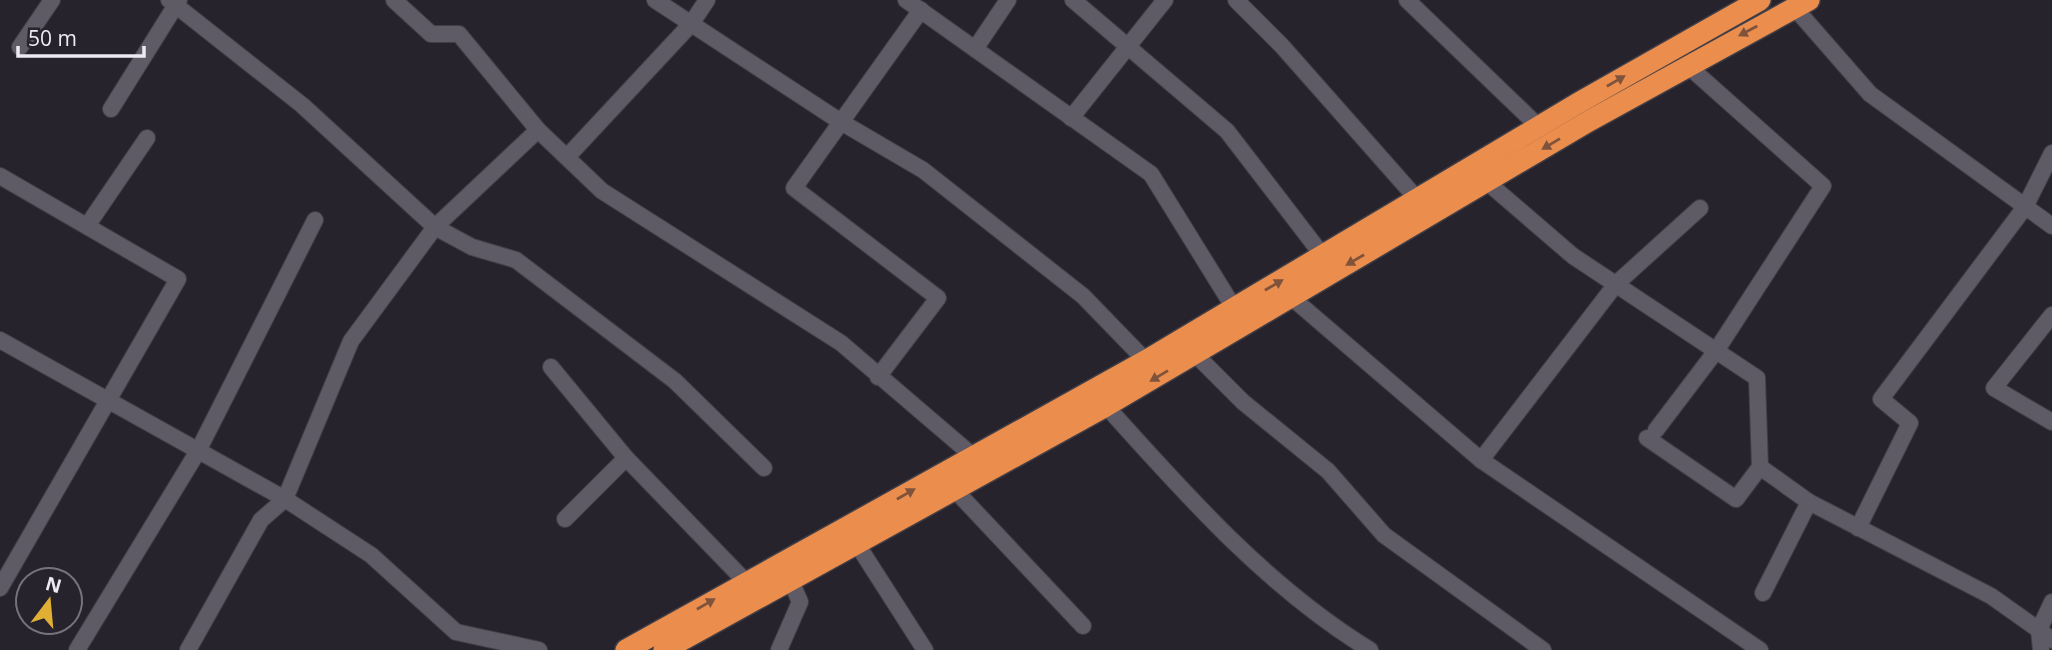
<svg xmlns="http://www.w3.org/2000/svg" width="2052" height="650" viewBox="0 0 2052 650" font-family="'Open Sans',sans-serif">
<rect width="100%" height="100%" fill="#27232d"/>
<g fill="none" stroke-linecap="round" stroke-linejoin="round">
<g stroke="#413e46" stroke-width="18">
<g id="minor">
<path d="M169 0 302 105 435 227 472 247 516 260 675 381 764 468"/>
<path d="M394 0 431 34H459L538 130 602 191 841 343 973 456"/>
<path d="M655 0 841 122 923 170 1083 296 1146 361"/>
<path d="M906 0 1151 174 1234 308"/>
<path d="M1073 0 1227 131 1323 256"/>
<path d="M1236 0 1282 46 1418 200"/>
<path d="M1407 0 1539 127"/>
<path d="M1794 7 1870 94 2052 226"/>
<path d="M20 47 52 0"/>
<path d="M975 49 1008 0"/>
<path d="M111 109 179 0"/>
<path d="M1071 118 1165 0"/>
<path d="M567 157 691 24 707 0"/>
<path d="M1487 182 1573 256 1757 378 1760 467 1809 502 1991 596 2039 630 2041 650"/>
<path d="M87 226 147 138"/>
<path d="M1291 297 1481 460 1760 650"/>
<path d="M2052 315 1994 388 2052 422"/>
<path d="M0 340 285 499 371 555 456 632 539 650"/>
<path d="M1195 354 1243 402 1328 471 1384 535 1543 650"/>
<path d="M551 367 626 458 746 582"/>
<path d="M878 377 938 298 794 188 921 10"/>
<path d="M1106 406C1186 495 1267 587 1370 650"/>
<path d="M1656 430 1716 351 1823 186 1687 65"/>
<path d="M1647 438 1736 499 1760 467"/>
<path d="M1481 460 1616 284 1700 208"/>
<path d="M954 489 1083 626"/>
<path d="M565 519 626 458"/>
<path d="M1858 528 1910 423 1881 399 2025 207 2052 153"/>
<path d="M857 544 925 650"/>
<path d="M0 588 178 279 0 176"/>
<path d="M1763 593 1809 502"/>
<path d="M2052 602 2039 630 2052 640"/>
<path d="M77 650 198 451 315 220"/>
<path d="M188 650 261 520 285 499 351 341 435 227 538 130"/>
<path d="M779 650 800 602 791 581"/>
</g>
</g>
<g stroke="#413e46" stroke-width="24">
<g id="highway">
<path d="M626 650 1147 360 1580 102 1760 0"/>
<path d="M664 650 1106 406 1589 121 1809 0"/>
</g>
</g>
<use href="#minor" stroke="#5f5b66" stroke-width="16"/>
<use href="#highway" stroke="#ea8d4d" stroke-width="21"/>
</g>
<defs><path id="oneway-solid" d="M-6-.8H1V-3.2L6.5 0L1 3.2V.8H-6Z" transform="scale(1.75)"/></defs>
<g fill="#7f533b">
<use href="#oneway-solid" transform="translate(1748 31) rotate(152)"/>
<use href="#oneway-solid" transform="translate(1616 81) rotate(-30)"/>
<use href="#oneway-solid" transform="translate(1551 144) rotate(149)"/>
<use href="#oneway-solid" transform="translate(1355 260) rotate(150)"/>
<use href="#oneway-solid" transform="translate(1274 285) rotate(-30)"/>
<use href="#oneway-solid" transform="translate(1159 376) rotate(149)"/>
<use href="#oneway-solid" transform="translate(906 494) rotate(-30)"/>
<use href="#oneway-solid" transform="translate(706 604) rotate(-30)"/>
</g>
<g transform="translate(49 601) rotate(16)"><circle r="33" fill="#27232d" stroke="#76737c" stroke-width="2"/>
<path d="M0-5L12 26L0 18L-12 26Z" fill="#dfb034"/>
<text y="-10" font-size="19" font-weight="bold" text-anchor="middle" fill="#edebf2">N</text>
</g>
<path d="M18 46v10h126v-10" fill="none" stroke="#edebf2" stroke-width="3.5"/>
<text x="28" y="46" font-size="21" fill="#edebf2" stroke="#27232d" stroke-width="5" paint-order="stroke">50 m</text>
</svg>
